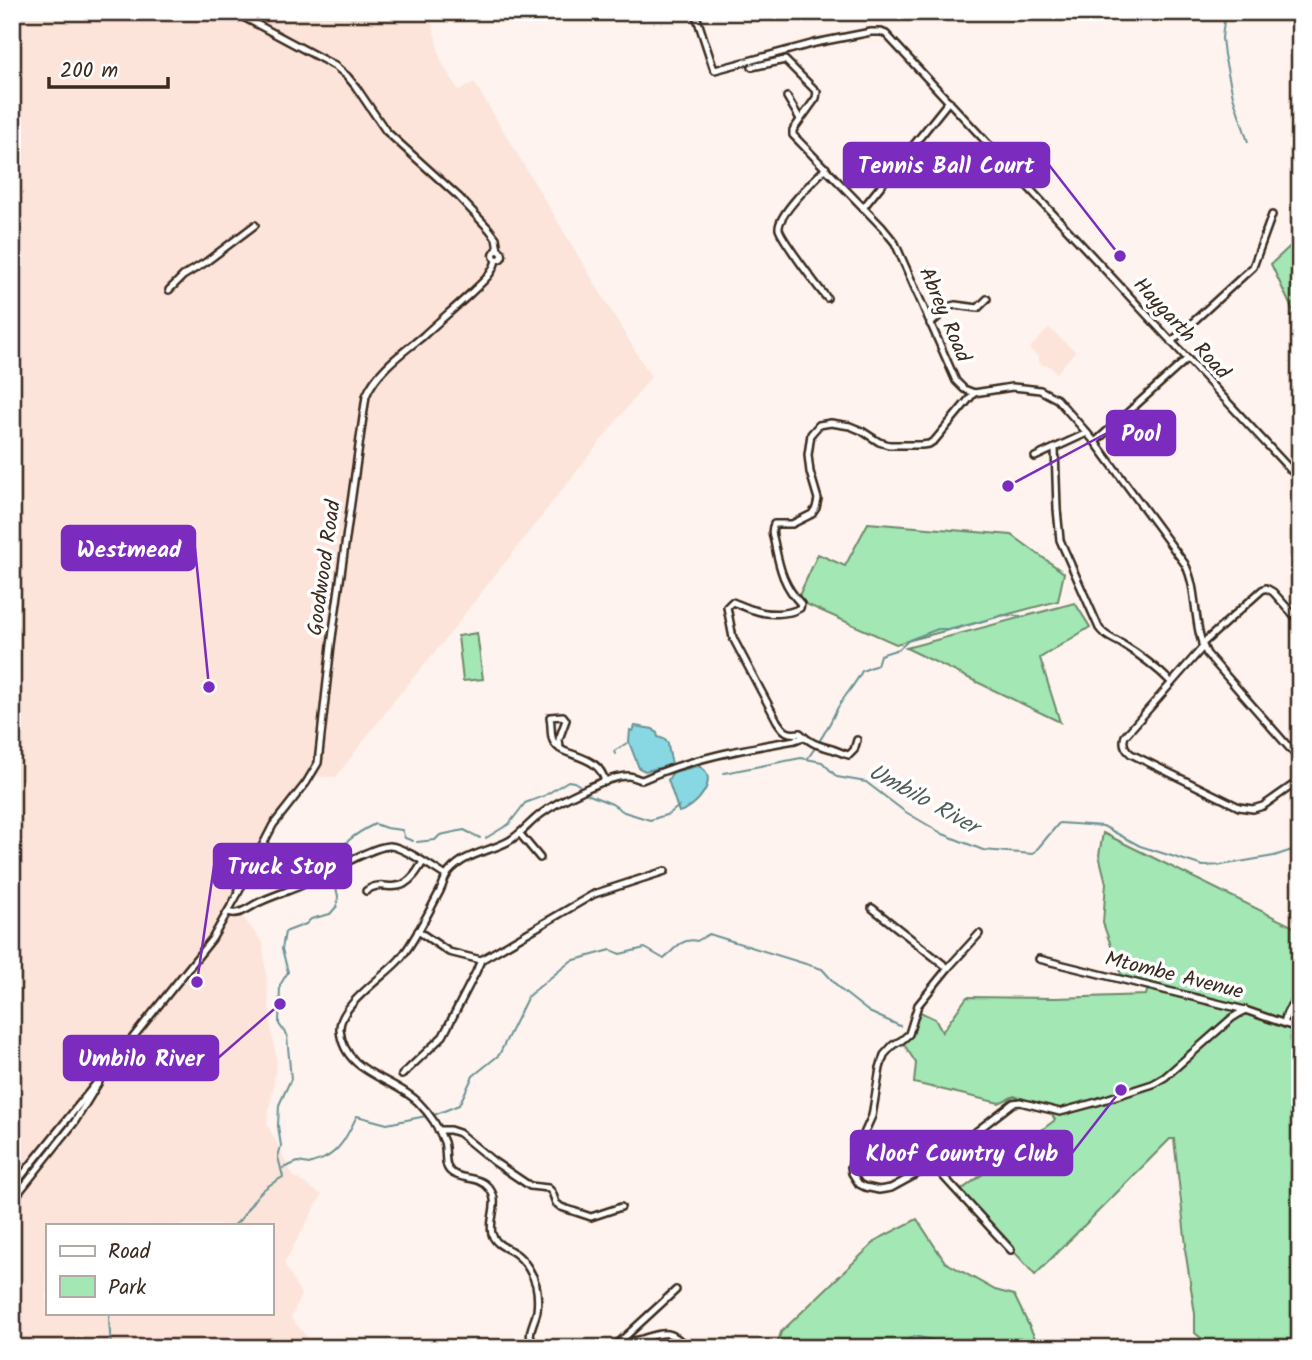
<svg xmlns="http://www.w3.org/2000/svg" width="1312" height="1360" viewBox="0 0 1312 1360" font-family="Kalam,sans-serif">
<rect width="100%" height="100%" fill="#fef3ee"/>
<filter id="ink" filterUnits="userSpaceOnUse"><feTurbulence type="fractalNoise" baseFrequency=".0143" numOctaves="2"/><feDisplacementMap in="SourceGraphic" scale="14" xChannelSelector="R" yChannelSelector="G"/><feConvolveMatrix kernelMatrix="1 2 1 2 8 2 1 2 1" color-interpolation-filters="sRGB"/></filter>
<g filter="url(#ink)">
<g fill="#fce4da" fill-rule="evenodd">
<path d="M12 12H424L432 23 441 61 459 91 474 82 651 377 463 616 454 629 395 700 336 777 312 776 274 826 229 912 234 915 242 916 263 943 272 1034 277 1062 267 1124 293 1176 322 1195 284 1263 301 1294 291 1318 307 1337 313 1348H12ZM47 1225H271V1313H47Z"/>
<path d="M1049 328 1075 351 1057 373 1048 365 1044 366 1039 362V357L1029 349Z"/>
</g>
<g fill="#a2e7b4" stroke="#6e8869" stroke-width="2">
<path d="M1300 237V361L1298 360 1293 311 1271 264Z"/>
<path d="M868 523 1012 535 1064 573 1058 601 896 644 797 600 818 554 845 566Z"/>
<path d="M1075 603 1090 627 1040 658 1060 722 906 648Z"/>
<path d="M477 633 483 679 463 681 458 636Z"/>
<path d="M1103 833 1300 930V1348H1213L1195 1333V1314L1185 1249 1186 1246 1174 1139H1170L1035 1275 960 1191 1055 1120 1048 1107 1014 1096 999 1103 914 1083 916 1063 903 1043C913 1034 915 1024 918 1011L935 1019 942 1032 967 997 1056 998 1146 995 1148 988 1147 983 1122 977 1103 923 1106 883 1099 855Z"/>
<path d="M917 1219 945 1262 995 1290 1014 1295 1034 1336 1041 1348H776L781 1332 878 1239Z"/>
</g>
<g fill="#88d8e3" stroke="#699294" stroke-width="2">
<path d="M635 726 653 729 657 733 658 737 664 739 668 743C668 751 671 757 672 765L645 771 639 768 629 742 630 730 633 731Z"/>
<path d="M698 766C722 776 697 808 679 812L668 780 673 772Z"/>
</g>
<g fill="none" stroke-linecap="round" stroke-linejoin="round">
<g stroke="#699294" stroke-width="2">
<path d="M1225 12 1222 38 1224 55 1233 96 1248 142"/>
<path d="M615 754 614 751 627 743"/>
<path d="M808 758C819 743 829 726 837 709 844 696 855 685 862 671L877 665 880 655 899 649 909 640 938 629H956L1003 615 1021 616"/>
<path d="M724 773 801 758 822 762 837 777 866 782 904 811 943 834 983 850 1033 854 1059 823 1103 826 1140 846 1203 866 1222 865 1274 856 1292 850 1300 845"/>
<path d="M587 794 612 804 624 812 650 820 669 814 679 806"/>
<path d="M486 838 509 824 525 803 544 796 568 781 574 782 579 785"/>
<path d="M417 842 435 840 440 835 464 830 480 838"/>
<path d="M331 866C338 845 356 833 375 824L386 828 402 830 405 838 413 841"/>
<path d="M434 1115 459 1105 473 1076 499 1055 528 996 571 961 611 950 620 954 645 948 664 959C674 949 683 937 697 941L709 934 822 969 841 990 869 1012 900 1026"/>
<path d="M283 1168 298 1162 309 1164C315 1161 320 1161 325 1158 342 1149 348 1133 357 1116L387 1124 426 1116"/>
<path d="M234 1225C243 1220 245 1211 252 1203 260 1190 271 1184 283 1177L278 1157 281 1146 278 1126 279 1105 291 1079 287 1036 279 1024 280 985 288 972 282 949 285 932 306 924 311 919 330 914 337 906 338 896 332 872"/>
<path d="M110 1313 109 1319 111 1348"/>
<path d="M896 1348 914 1336 968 1348"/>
</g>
<g stroke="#3b2a1e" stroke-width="10">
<g id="minor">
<path d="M234 12 335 66 347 76 356 87 386 131 459 197 489 229 496 238 498 250"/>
<path d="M695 12 713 67 715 70 815 43 871 32H881L886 34 1300 480"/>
<path d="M752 67 785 60 817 92 816 98 793 130V135L882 227 895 243 956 381 964 389 974 393 1012 387 1023 388 1040 390 1057 399 1095 442 1185 564C1199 592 1192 627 1207 654L1300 760"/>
<path d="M787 97 800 119"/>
<path d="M826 168C815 179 777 215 779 229 781 238 819 289 827 298"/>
<path d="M863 208 949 101"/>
<circle cx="498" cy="255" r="4.5"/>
<path d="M169 290 183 276 206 262 255 225"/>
<path d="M930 324 951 306 955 305 978 308 987 299"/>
<path d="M1171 342 1253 267 1272 215"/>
<path d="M1095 442 1187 359"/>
<path d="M1055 448 1057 509 1060 540 1099 628C1105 637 1114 639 1122 644 1140 655 1157 668 1171 682"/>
<path d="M1035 457 1087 433"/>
<path d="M1202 644 1262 590 1266 588 1273 592 1300 622"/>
<path d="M1203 647 1125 736C1122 744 1125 749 1131 754L1239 807 1253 809 1263 806 1300 780"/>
<path d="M857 740 854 750 849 755C843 754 838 751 832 749 818 745 811 744 800 733 788 735 784 732 777 721L733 638 727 607 732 602C739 604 746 608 754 610 767 615 788 615 800 608L801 604C784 586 780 570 775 546 774 538 770 532 774 524H792L812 514 816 508 818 499 810 472 808 455 811 434 819 425 831 423 850 426 862 431 879 442 889 445H922L929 444 935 440 974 393"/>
<path d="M560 749 559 739 566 720 563 716 550 717C553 732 547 742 564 751 581 758 601 761 605 782"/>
<path d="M520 834 540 858"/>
<path d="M238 889 239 882 235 867 250 869"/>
<path d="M366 891C380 880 391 891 404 884 413 879 418 870 423 862"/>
<path d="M872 908 948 968"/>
<path d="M228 912C240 917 251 905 262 901 275 895 289 891 302 885 319 877 374 845 390 846 404 847 433 868 446 876"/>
<path d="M418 931 449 952 481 960 594 894 665 871"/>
<path d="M979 934 948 968 918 1005 909 1034 902 1040 893 1045 884 1055 880 1068 872 1116 853 1158 851 1167 852 1173 859 1184 865 1187 879 1190 891 1188 933 1165 1013 1103 1020 1102 1060 1112 1097 1102 1153 1084 1165 1077 1232 1018 1245 1010"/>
<path d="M1039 959 1245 1010 1300 1029"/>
<path d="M1285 1024C1284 1013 1291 1005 1300 998"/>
<path d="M402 1075 443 1036 476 972 481 960"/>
<path d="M438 1130H450L459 1133 493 1161 530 1186 548 1188 552 1192 556 1203 561 1207 591 1217 621 1207"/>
<path d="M897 1154 918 1141 938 1161"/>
<path d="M933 1165 1011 1250"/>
<path d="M12 1188 212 939 235 899 273 825 306 783 318 763 331 645 366 396C376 371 402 353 422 337 438 322 455 308 471 293 481 283 494 274 496 259"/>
<path d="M12 1201 74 1123 99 1082"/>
<path d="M619 1343C627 1342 635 1341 642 1339 665 1332 670 1329 688 1348"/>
<path d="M27 1347V1348"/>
<path d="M540 1348C522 1338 534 1326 537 1311 538 1303 538 1294 536 1285 533 1274 525 1261 516 1254 508 1248 495 1245 492 1234 488 1219 501 1202 489 1188 479 1175 462 1181 451 1172 443 1166 447 1151 444 1142 439 1128 429 1113 418 1102 393 1077 344 1074 340 1030 338 1006 384 977 399 960 414 943 429 911 440 891 443 885 444 878 449 872 465 853 489 852 509 841 521 834 530 822 541 814 558 801 607 776 628 776 632 776 637 779 642 780 691 758 743 749 795 740L804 737"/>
<path d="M613 1348 676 1290"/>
</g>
</g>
<use href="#minor" stroke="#fff" stroke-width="5"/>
</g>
</g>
<g text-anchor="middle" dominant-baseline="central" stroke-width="7" stroke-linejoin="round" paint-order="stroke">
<g font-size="21" fill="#3b2a1e" stroke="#fff">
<text transform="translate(944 315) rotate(67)">Abrey Road</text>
<text transform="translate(1181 329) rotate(47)">Haygarth Road</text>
<text transform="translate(325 568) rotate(-82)">Goodwood Road</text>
<text transform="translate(1174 976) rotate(14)">Mtombe Avenue</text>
</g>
<g font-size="23" font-style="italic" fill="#525e59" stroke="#fff">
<text transform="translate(923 800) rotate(29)">Umbilo River</text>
</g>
</g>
<path fill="none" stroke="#7b2cbf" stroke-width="2.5" d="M1120 256L1049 165M1008 486L1107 433M209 687L195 548M197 982L214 866M280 1004L218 1058M1121 1090L1072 1153"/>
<g fill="#7b2cbf" stroke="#fff" stroke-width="2.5">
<circle cx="1120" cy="256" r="7"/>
<circle cx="1008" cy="486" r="7"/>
<circle cx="209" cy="687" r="7"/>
<circle cx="197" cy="982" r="7"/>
<circle cx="280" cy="1004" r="7"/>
<circle cx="1121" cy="1090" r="7"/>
</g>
<g fill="#7b2cbf" stroke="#7b2cbf" stroke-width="2.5">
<rect x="844" y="143" width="205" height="44" rx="7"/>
<rect x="1107" y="411" width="68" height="44" rx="7"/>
<rect x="62" y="526" width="133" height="44" rx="7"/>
<rect x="214" y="844" width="137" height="44" rx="7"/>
<rect x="64" y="1036" width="154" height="44" rx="7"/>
<rect x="851" y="1131" width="221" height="44" rx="7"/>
</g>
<g font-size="23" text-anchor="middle" font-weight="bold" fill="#fff">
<text x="946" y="173">Tennis Ball Court</text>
<text x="1141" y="441">Pool</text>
<text x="129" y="557">Westmead</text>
<text x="282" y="874">Truck Stop</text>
<text x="141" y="1066">Umbilo River</text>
<text x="962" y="1161">Kloof Country Club</text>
</g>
<rect width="1312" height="1360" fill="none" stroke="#fff" stroke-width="42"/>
<rect x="21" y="21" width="1270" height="1318" fill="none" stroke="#3b2a1e" stroke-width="2.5" filter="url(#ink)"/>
<rect x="46" y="1224" width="228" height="91" fill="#ffffff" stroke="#b1aaa5" stroke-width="2"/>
<rect x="60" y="1246" width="35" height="10" fill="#ffffff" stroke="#b1aaa5" stroke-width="2"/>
<text x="108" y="1258" font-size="21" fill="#3b2a1e">Road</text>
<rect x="60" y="1276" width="35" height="21" fill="#a2e7b4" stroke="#b1aaa5" stroke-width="2"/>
<text x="108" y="1294" font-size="21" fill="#3b2a1e">Park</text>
<path d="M49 77v10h119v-10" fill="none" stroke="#3b2a1e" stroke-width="3.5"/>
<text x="60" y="77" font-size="21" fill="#3b2a1e" stroke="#ffffff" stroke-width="5" paint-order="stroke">200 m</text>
</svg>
